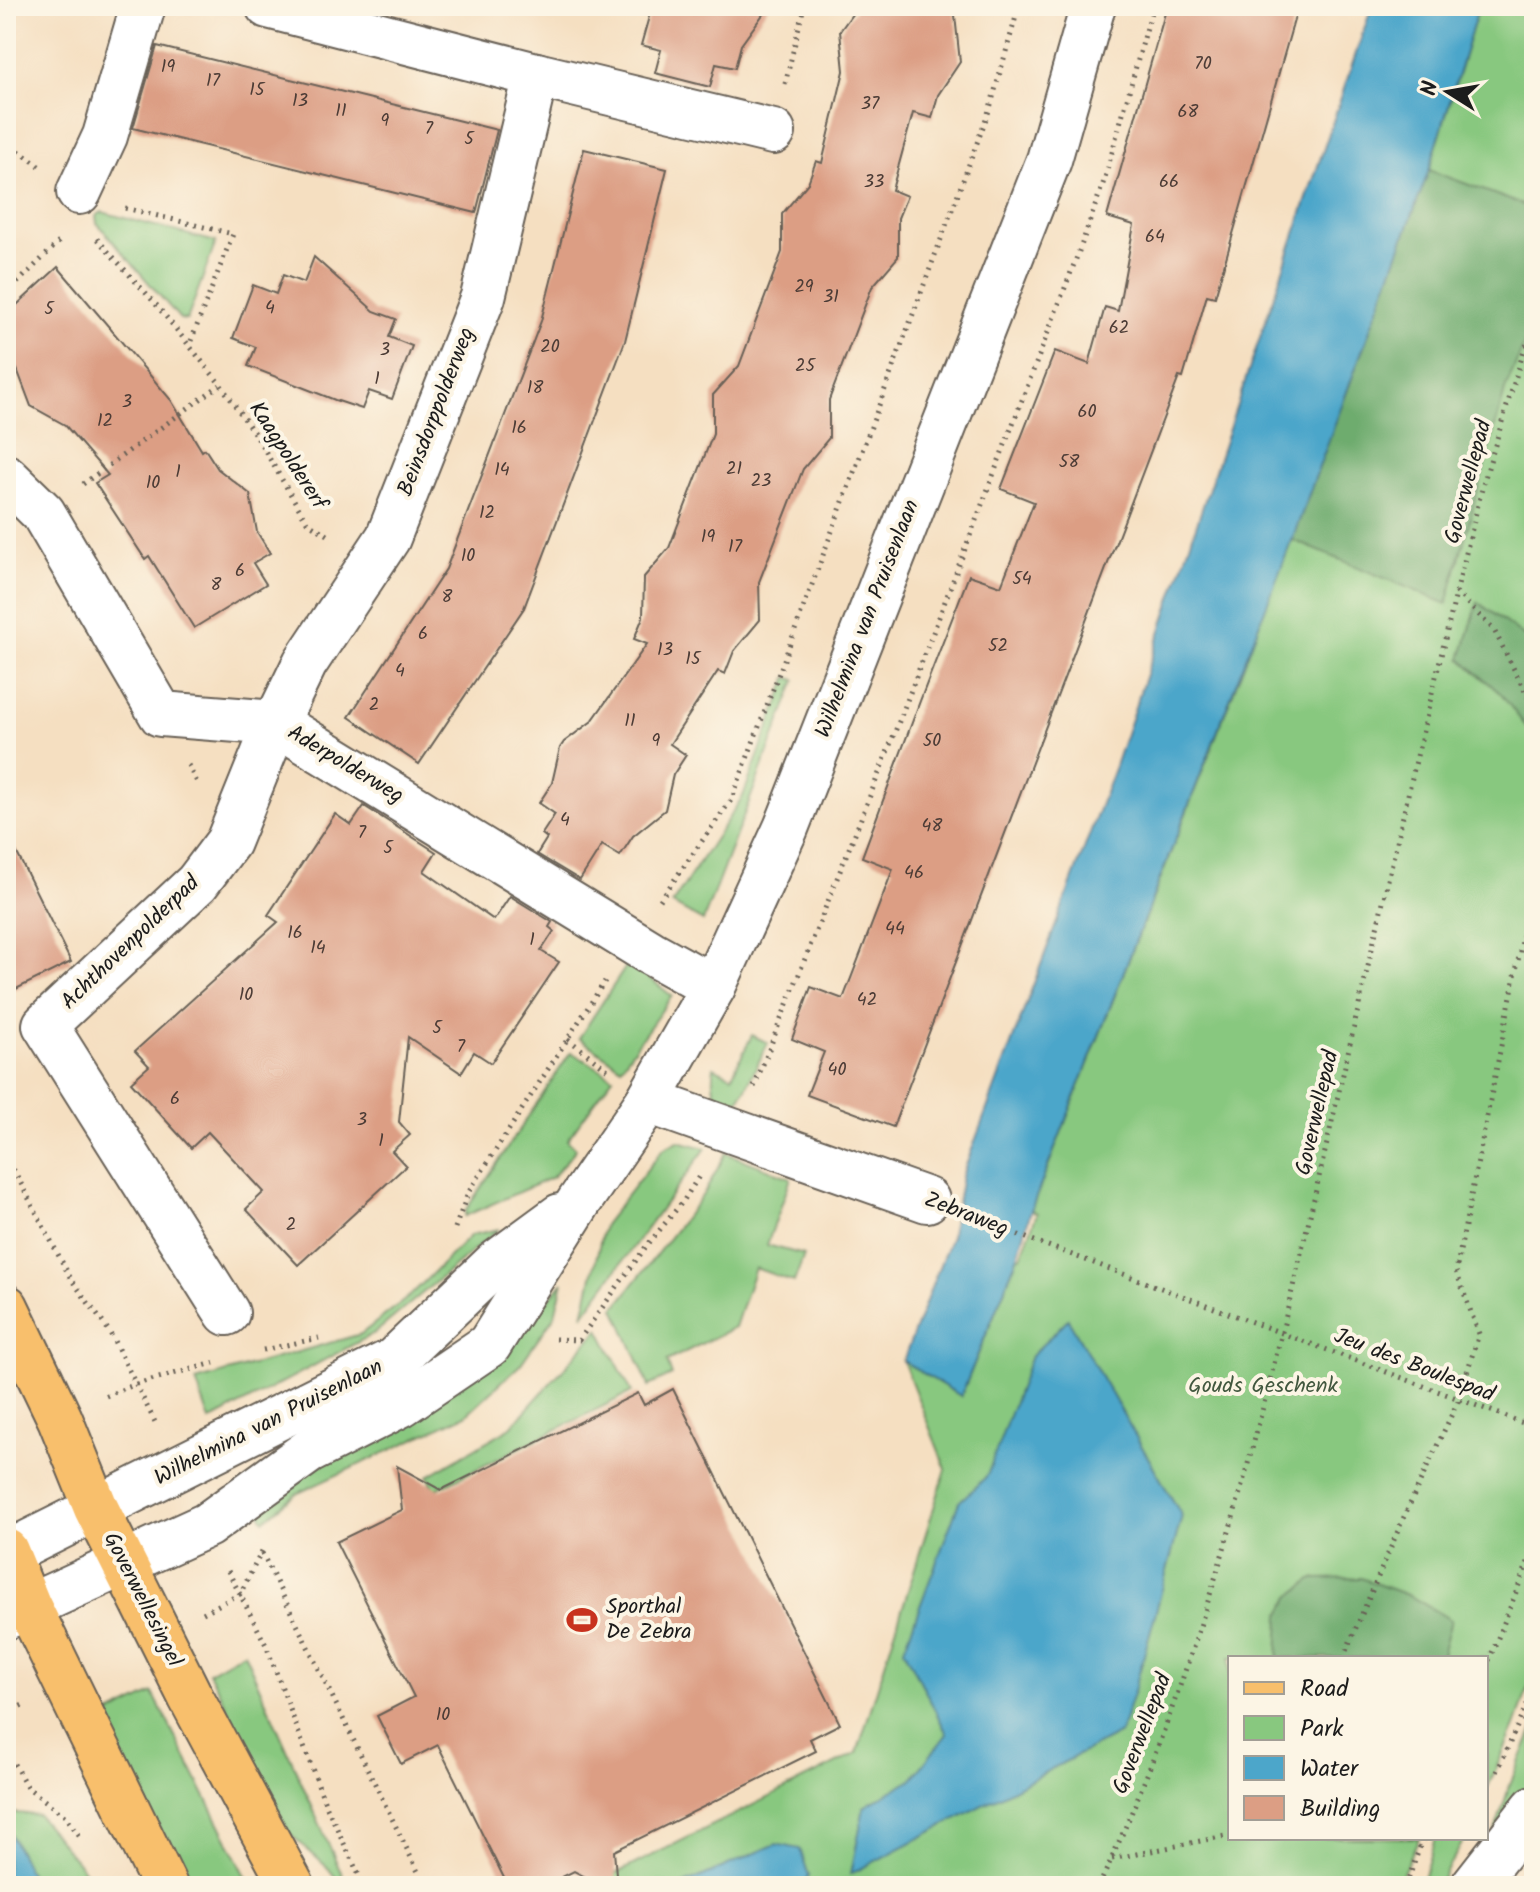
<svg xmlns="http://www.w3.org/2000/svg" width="1540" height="1892" viewBox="0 0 1540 1892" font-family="Kalam,sans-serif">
<rect width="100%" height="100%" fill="#fcf5e5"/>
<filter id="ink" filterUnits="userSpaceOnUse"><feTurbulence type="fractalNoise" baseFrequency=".0125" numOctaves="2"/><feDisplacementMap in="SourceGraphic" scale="16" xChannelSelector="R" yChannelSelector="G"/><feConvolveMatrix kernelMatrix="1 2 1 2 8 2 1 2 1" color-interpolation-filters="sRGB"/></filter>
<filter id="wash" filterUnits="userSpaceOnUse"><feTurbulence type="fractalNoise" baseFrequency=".006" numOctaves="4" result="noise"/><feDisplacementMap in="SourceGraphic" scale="32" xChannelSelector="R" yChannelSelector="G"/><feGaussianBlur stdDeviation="1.8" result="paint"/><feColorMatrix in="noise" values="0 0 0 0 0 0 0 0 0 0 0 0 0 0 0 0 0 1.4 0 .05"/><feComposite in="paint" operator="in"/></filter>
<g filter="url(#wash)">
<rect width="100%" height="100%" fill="#f5dfc1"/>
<g fill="#88c87f" stroke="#52724e" stroke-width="2">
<path d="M1479 6H1534V1672L1515 1726 1486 1791V1658H1230V1838H1419L1397 1886H591L857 1753 946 1469 903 1361 961 1396 1018 1256 1021 1257 1037 1213 1031 1210 1242 670 1429 171Z"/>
<path d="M102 212 216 242 187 320 180 319 97 223 96 216Z"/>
<path d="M788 677 796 680 703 921 672 904 743 796Z"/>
<path d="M629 962 672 996 621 1067 579 1038Z"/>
<path d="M752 1035 768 1043 745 1090 732 1110C715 1099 710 1087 714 1067L732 1076Z"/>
<path d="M571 1052 613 1077 567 1140 576 1149 553 1177 465 1216 466 1210Z"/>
<path d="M678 1141 706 1148 583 1315 604 1225 663 1149Z"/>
<path d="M726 1153 791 1178 767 1245 804 1255 794 1282 755 1268 735 1327 667 1361 672 1375 649 1386 615 1308 705 1192Z"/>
<path d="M499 1229 375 1333 210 1421 196 1381 361 1334 411 1295 471 1235Z"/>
<path d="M563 1282 555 1315 520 1365 466 1415 296 1494 264 1520 254 1503 508 1349Z"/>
<path d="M599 1329 632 1392 435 1490 428 1476 511 1427Z"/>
<path d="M244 1652 347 1886H342L328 1868 289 1833 209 1672Z"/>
<path d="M153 1693 251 1886H181L98 1720Z"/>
<path d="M1534 1727V1789L1494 1834 1510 1784Z"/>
<path d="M6 1812 38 1815 97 1886H36L6 1825Z"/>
<path d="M1435 1838H1465L1438 1886H1421Z"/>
</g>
<g fill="#6eac6e" stroke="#456445" stroke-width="2">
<path d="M1429 170 1534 209V322L1506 387 1447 604 1292 540Z"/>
<path d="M1478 602 1534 644V737L1500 693 1461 659Z"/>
<path d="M1361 1578 1410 1596 1451 1620 1441 1658H1278L1280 1615 1291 1596 1313 1579Z"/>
</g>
<g fill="#4ca6ca" stroke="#346173" stroke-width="2">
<path d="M1372 6H1479L1429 170 1292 540 1031 1210 1018 1256 961 1396 903 1361 951 1236 962 1176 1115 766Z"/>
<path d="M1068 1319 1182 1516 1135 1688 1120 1733 851 1874 864 1807 912 1779 947 1734 904 1649 959 1502 987 1476 1031 1356Z"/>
<path d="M6 1825 36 1886H6Z"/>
<path d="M776 1844 800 1849 809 1876 804 1886H680Z"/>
</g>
<g id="blocks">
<g fill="#dc9e84">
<path d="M652 6H769L741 45 735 68 716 64 710 87 655 73 661 50 641 45Z"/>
<path d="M858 6H954L960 62 938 95 932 118 913 113 892 190 907 196 898 218V257L872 287 829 400V438L803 469 759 582 760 620 734 651 725 674 718 671 670 744 686 755 673 775 665 810 633 836 620 856 602 845 580 880 537 854 547 838 542 834 555 814 539 803 552 783 560 748 564 742 592 721 647 644 634 639 643 617 644 577 669 548 713 434V395L739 366 782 252V214L808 183 816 161 822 163 844 71 840 31Z"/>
<path d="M1167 6H1298L1215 297 1207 295 1183 378 1179 377 893 1127 807 1095 824 1052 792 1039 811 987 843 999 893 869 862 857 920 701 969 575 1001 586 1034 502 1001 489 1055 351 1089 364 1105 307 1118 311 1134 225 1107 217Z"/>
<path d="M157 46 497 130 476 213 133 128Z"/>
<path d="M584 149 667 169 625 341 524 608 419 764 349 717 446 569 541 321Z"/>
<path d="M314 257 374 311 396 319 389 337 412 346 392 399 369 391 362 409 335 400 248 366 256 347 233 338 253 285 276 294 283 275 304 283Z"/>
<path d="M58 267 171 400 202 451 205 449 218 469 250 494 257 532 270 553 253 563 266 584 194 628 149 556 145 559 95 483 108 475 65 425 31 406 17 369 6 357V315Z"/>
<path d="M364 806 436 852 424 871 494 920 510 896 552 922 549 927 554 931 541 951 559 962 491 1063 474 1052 461 1073 408 1037 399 1122 410 1135 392 1151 406 1166 298 1265 246 1209 264 1192 208 1132 191 1148 131 1082 149 1066 135 1051 278 922 268 915 335 814 351 825Z"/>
<path d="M6 831 71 962 6 994Z"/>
<path d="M673 1389 840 1724 810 1739 816 1751 614 1851 617 1886H603L574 1871 544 1886H508L438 1745 401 1764 377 1716 414 1697 336 1542 402 1510 397 1466 441 1490 638 1393 644 1405Z"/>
</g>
</g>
</g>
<g filter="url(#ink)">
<use href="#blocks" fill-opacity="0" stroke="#686056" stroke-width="2"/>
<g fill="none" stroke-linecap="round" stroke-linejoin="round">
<g stroke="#686056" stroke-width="48">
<g id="minor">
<path d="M536 75 773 132"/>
<path d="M79 192 105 136 143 6"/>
<path d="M6 477 43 513 161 714 276 723 651 953 713 987"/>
<path d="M648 1101 927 1200"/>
<path d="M227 1313 45 1025 197 883 228 842 276 723 305 663 388 538 483 297 536 75 268 6"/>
<path d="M6 1554 394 1360 496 1263 560 1216"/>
<path d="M6 1617 207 1525 309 1451 402 1404 489 1345 579 1202 648 1101 713 987 786 828 1049 160 1093 6"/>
<path d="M1473 1886 1534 1808"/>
</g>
</g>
<g stroke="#686056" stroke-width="48">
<g id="major">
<path d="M6 1307 60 1419 96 1508 190 1696 292 1886"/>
<path d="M6 1551 29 1607 165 1886"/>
</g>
</g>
<g stroke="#686056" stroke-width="5" stroke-dasharray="2 6" stroke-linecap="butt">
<path d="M785 84 804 6"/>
<path d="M6 141 39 166"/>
<path d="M125 208 233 234 189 346"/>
<path d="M97 239 154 302 221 385 258 439 307 522 331 537"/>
<path d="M6 294 62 239"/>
<path d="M83 484 220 385"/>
<path d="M1456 592 1494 630 1534 709"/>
<path d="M188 765 198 784"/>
<path d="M660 900 732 799 990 108 1019 6"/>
<path d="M568 1039 608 1070"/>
<path d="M754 1087 885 758 1081 246 1104 181 1153 6"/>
<path d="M6 1155 71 1279 109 1331 155 1422"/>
<path d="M973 1218 1534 1427"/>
<path d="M455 1228 468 1193 605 981"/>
<path d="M555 1339 579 1340 645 1248 684 1200 701 1173"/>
<path d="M263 1350 319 1338"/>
<path d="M106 1396 136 1384 214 1363"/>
<path d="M262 1553 425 1886"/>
<path d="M228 1571 266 1645 325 1803 364 1886"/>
<path d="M203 1613 240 1594 264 1547"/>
<path d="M1343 1658 1403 1519 1458 1401 1479 1334 1456 1271 1523 936 1534 914"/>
<path d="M1486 1668 1534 1547"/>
<path d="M6 1713 23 1705"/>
<path d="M6 1750 27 1787 66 1817 82 1839"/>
<path d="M1497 1772 1534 1688"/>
<path d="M1112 1859 1230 1835"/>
<path d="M1099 1886C1205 1660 1263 1415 1320 1173 1374 942 1426 711 1484 481L1525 347 1534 337"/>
<path d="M1406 1886 1423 1838"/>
</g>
<use href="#minor" stroke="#fff" stroke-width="44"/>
<use href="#major" stroke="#f8bf6c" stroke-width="44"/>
</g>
</g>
<defs>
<g id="stadium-bare" transform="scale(2.4)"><path d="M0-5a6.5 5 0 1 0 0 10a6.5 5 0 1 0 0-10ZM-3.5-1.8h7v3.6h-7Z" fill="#c8321e" stroke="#fcf5e5" stroke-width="2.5" paint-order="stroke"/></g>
</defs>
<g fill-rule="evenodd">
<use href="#stadium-bare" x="582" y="1620"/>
</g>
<g text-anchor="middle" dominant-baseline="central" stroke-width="8" stroke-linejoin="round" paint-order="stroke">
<g font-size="18" fill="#4c3c36">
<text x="1203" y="64">70</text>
<text x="168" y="67">19</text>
<text x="213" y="81">17</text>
<text x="257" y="90">15</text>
<text x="300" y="101">13</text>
<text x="870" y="104">37</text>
<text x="341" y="111">11</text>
<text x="1188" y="112">68</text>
<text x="385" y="121">9</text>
<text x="429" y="129">7</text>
<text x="469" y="139">5</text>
<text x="874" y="182">33</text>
<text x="1169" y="182">66</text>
<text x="1155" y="237">64</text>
<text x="804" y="287">29</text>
<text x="831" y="297">31</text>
<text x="270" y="308">4</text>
<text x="49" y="309">5</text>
<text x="1119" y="328">62</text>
<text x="550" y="347">20</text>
<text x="385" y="350">3</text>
<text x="805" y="366">25</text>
<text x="377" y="379">1</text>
<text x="535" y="388">18</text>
<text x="127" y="402">3</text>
<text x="1087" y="412">60</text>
<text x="105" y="421">12</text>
<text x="519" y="428">16</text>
<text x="1069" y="462">58</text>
<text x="734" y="469">21</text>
<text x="502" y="470">14</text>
<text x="178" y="472">1</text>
<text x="761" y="481">23</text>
<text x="153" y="483">10</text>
<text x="487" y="513">12</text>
<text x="708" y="537">19</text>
<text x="735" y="547">17</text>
<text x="468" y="556">10</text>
<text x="240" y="571">6</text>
<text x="1022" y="579">54</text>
<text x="216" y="585">8</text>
<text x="447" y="597">8</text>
<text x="423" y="634">6</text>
<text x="998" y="646">52</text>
<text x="665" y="650">13</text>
<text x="693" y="659">15</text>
<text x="400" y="671">4</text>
<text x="374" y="705">2</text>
<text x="630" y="721">11</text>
<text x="656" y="741">9</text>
<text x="932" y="741">50</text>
<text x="565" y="820">4</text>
<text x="932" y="826">48</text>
<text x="362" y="833">7</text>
<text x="388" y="848">5</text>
<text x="914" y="873">46</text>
<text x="895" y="929">44</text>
<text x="295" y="933">16</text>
<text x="532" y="940">1</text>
<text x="318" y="948">14</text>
<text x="246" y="995">10</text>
<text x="867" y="1000">42</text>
<text x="437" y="1028">5</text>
<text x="461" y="1047">7</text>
<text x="837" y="1070">40</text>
<text x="175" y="1099">6</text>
<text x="362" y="1120">3</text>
<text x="381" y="1141">1</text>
<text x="291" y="1225">2</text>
<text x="443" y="1715">10</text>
</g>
<g font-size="22" fill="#1c1c1c" stroke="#fcf5e5">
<text transform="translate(437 412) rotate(-69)">Beinsdorppolderweg</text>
<text transform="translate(287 456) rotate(57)">Kaagpoldererf</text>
<text transform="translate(1469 482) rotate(-75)">Goverwellepad</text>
<text transform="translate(868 619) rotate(-69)">Wilhelmina van Pruisenlaan</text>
<text transform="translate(345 765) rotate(31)">Aderpolderweg</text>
<text transform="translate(131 943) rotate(-44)">Achthovenpolderpad</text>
<text transform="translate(1318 1113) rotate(-77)">Goverwellepad</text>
<text transform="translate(966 1215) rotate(21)">Zebraweg</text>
<text transform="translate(1414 1366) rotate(21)">Jeu des Boulespad</text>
<text transform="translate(269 1423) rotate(-27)">Wilhelmina van Pruisenlaan</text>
<text transform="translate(142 1600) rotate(63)">Goverwellesingel</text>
<text transform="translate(1143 1734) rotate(-69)">Goverwellepad</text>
</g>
<g font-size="22" fill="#42583f" stroke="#fcf5e5">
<text x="1263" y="1386">Gouds Geschenk</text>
</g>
<g font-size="22" fill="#1c1c1c" stroke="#fcf5e5" text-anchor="start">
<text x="606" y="1607">Sporthal<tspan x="606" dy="25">De Zebra</tspan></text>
</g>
</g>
<rect width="1540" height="1892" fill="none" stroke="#fcf5e5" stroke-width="32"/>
<rect x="1228" y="1656" width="260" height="184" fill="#fcf5e5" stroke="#a29e95" stroke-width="2"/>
<rect x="1244" y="1682" width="40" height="12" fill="#f8bf6c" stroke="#a29e95" stroke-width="2"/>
<text x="1300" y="1696" font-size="24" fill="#1c1c1c">Road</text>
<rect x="1244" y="1716" width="40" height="24" fill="#88c87f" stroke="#a29e95" stroke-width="2"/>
<text x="1300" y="1736" font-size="24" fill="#1c1c1c">Park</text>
<rect x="1244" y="1756" width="40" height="24" fill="#4ca6ca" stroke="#a29e95" stroke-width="2"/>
<text x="1300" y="1776" font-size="24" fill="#1c1c1c">Water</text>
<rect x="1244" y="1796" width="40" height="24" fill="#dc9e84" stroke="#a29e95" stroke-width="2"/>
<text x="1300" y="1816" font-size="24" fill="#1c1c1c">Building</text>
<g transform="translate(1448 92) rotate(281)" stroke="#fcf5e5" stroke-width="6" paint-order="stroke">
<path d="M0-6L14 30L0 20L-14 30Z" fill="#1c1c1c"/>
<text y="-12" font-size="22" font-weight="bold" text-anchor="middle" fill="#1c1c1c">N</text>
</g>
</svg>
